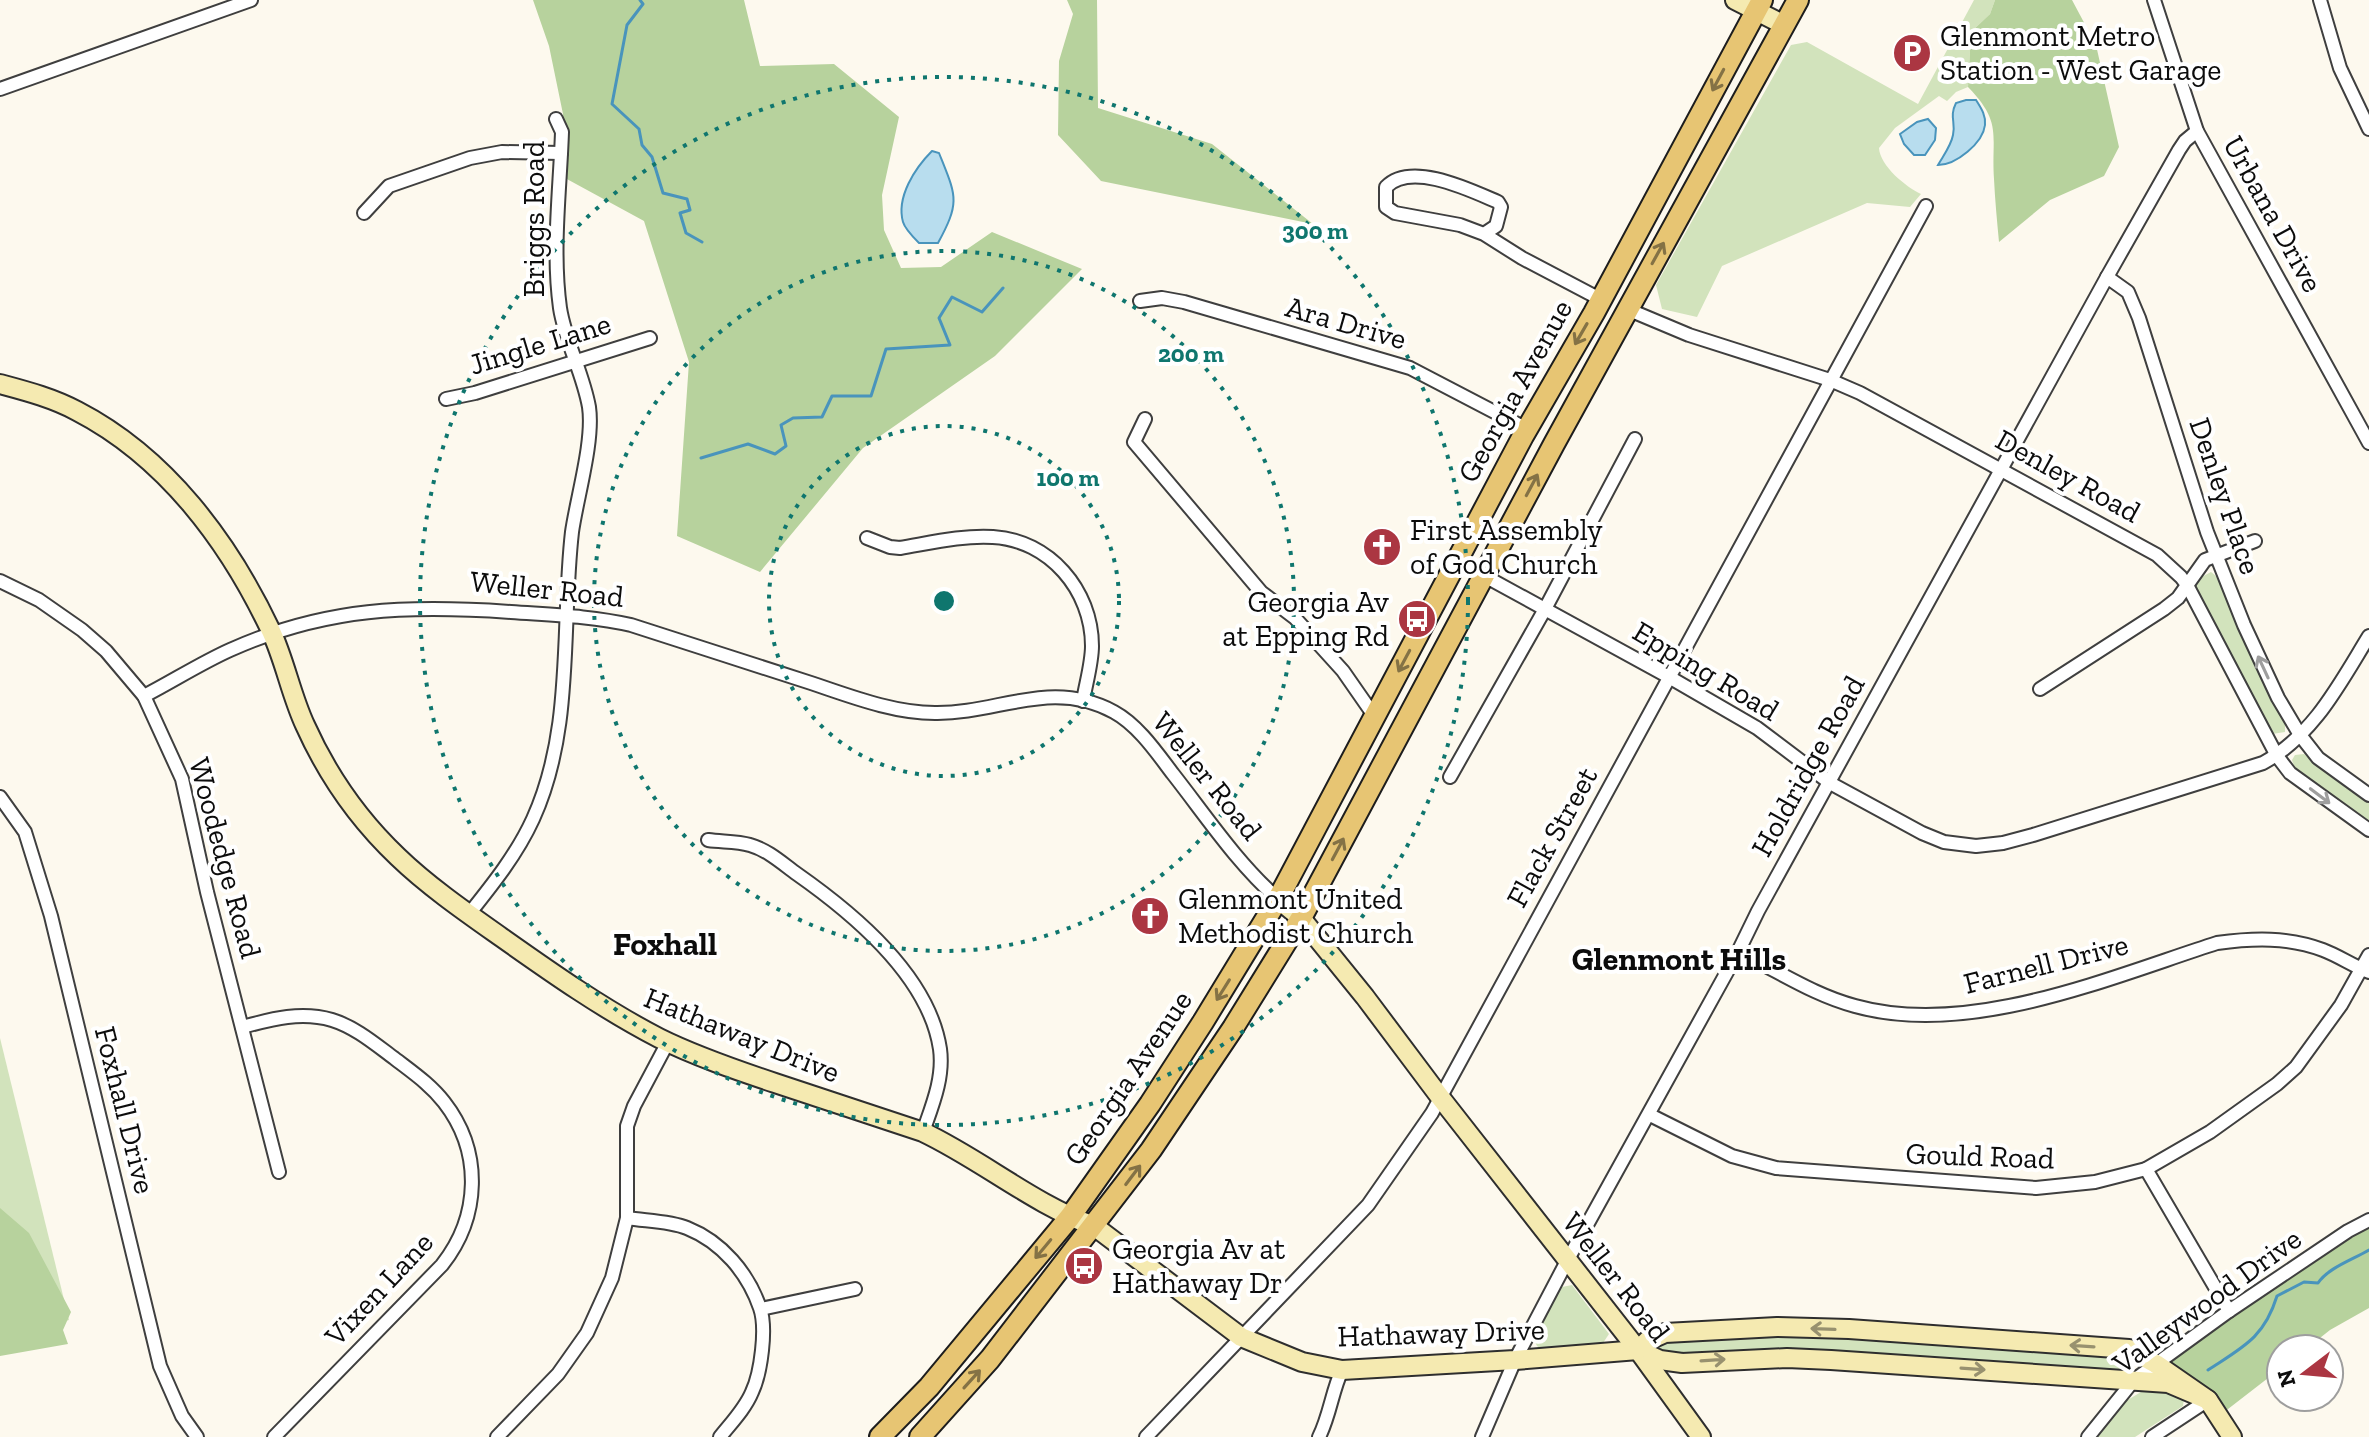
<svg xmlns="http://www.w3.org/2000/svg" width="2369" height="1437" viewBox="0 0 2369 1437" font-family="'Zilla Slab',serif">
<rect width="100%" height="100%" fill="#fdf9ee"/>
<g fill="#d2e3bc">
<path d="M1974 0H1995L1990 14 1971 32 1968 87 1956 92 1947 101 1939 96 1895 128 1879 148C1880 166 1906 187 1921 194L1910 207 1867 203 1722 266 1697 317 1662 309 1656 285 1791 45 1807 42 1918 104Z"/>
<path d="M2211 572C2227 582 2238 627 2246 645 2259 672 2272 698 2285 724V732L2272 734 2195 588 2194 581Z"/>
<path d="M2304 754 2369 799V824L2295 769 2292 760 2295 755Z"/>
<path d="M0 1038 69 1320 0 1339Z"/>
<path d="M1572 1285 1609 1334 1603 1343 1540 1348 1537 1346 1533 1338 1562 1287Z"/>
<path d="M1815 1334 2124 1355 2128 1359 2129 1367 2124 1371 1663 1355 1656 1346 1657 1342Z"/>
<path d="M2146 1389 2168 1392 2184 1398 2183 1406 2135 1437H2094L2126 1401Z"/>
</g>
<g fill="#b7d29d">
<path d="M533 0H744L760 66 834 64 899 117 882 195 884 230 901 268 941 267 992 232 1082 269 995 356 863 448 760 572 677 536 689 362 644 221 565 178 563 114 549 46Z"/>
<path d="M1067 0H1097L1098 108 1212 144 1313 224 1101 181 1058 135 1059 61 1073 14Z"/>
<path d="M1995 0H2072L2096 45 2119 147 2104 176 2050 200 1999 242C1997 221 1995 200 1994 179 1991 135 2003 123 1968 87L1971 32 1990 14Z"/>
<path d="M0 1208 29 1233 71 1312 63 1330 68 1344 0 1356Z"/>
<path d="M2369 1220V1308L2330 1330 2306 1349H2281V1368L2219 1416 2208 1400 2134 1380Z"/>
</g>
<g fill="#b8ddee" stroke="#4994bc" stroke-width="2">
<path d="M1966 100H1976C1981 108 1986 115 1985 125 1983 143 1956 165 1938 165 1943 156 1951 146 1953 135 1956 122 1949 117 1956 103Z"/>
<path d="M1928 119 1936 128 1935 140 1925 155H1914L1904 144 1900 134 1917 122Z"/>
<path d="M932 151 939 153C956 196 961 201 938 243H919C913 237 905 229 903 222 896 197 915 168 932 151Z"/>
</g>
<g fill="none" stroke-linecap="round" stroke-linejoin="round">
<g stroke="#4994bc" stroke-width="3">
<path d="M640 0 643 4 627 25 612 104 639 129 642 145 652 157 663 193 687 199 690 210 680 213 686 233 702 242"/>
<path d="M701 458 748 444 775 454 786 446 781 425 793 418 822 417 832 396H871L886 349 950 345 939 318 952 297 982 312 1003 288"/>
<path d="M2208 1370C2243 1347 2264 1338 2277 1296L2304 1282 2318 1283C2328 1268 2352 1260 2369 1250"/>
</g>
<g stroke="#3f3f3f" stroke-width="16">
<g id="street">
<path d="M2154 0 2197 131 2369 443"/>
<path d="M2320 0 2340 68 2369 129"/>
<path d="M0 89 251 0"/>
<path d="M364 213 389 186 470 158 502 152 561 153"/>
<path d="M1484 234 1496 226 1501 207 1498 202C1470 190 1411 161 1386 187V207L1395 213 1460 225 1484 234 1522 258 1600 299"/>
<path d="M2107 277 2128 292 2139 318 2207 532 2244 625 2278 698 2300 735 2318 758 2369 795"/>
<path d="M1140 301 1162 298 1184 302 1410 368 1527 429"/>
<path d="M1627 309 1689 335 1830 380 1860 393 2157 555 2181 577 2187 585 2277 756 2290 773 2369 830"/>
<path d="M446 399 475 393 650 338"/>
<path d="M1145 419 1134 442 1261 592 1295 618 1343 671 1375 717"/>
<path d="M867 538 890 547 900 548C930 543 963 535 993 537 1049 540 1092 590 1092 646 1092 663 1086 683 1083 701"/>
<path d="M1457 561 1669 677 1757 728 1830 783 1922 833 1944 842 1976 846 2003 843 2033 835 2263 763C2314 735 2340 683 2369 636"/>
<path d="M0 581 39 600 82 630 106 651 144 696 182 779 207 892 279 1172"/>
<path d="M2040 689 2164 609 2178 598 2205 560 2255 541"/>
<path d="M144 696C173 681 201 663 230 650 326 607 408 605 511 612 552 615 591 616 631 625 691 644 751 664 811 683 850 696 893 713 935 713 998 714 1051 678 1114 712 1138 725 1157 753 1173 774 1206 816 1237 863 1278 899"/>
<path d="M1450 777 1545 609 1635 439"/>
<path d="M0 797 25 832 51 916 160 1366 182 1416 197 1437"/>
<path d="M708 840C722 842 737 841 750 845 768 850 783 864 797 874 854 914 929 976 940 1049 944 1078 932 1106 923 1132"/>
<path d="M469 914C493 884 517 854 533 819 574 729 561 628 572 532 577 497 594 441 589 407 583 373 565 341 560 308 552 250 560 190 562 132L556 119"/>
<path d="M1738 952C1777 970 1813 995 1855 1006 1969 1038 2108 978 2217 943 2254 938 2288 937 2323 950 2339 956 2353 966 2369 972"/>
<path d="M242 1027C272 1019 301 1011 332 1020 355 1027 375 1044 394 1058 412 1072 430 1084 444 1102 483 1152 480 1217 442 1265L274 1437"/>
<path d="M1650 1115 1732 1156 1776 1168 2036 1188 2095 1182 2146 1169 2210 1132 2277 1084 2296 1067 2341 1005 2369 955"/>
<path d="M2146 1169 2229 1311"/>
<path d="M627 1218C646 1221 670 1221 687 1228 722 1242 748 1273 760 1308 767 1328 761 1373 752 1392 745 1409 731 1423 720 1437"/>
<path d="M761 1309 855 1289"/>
<path d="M497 1437 558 1374 587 1333 612 1278 627 1218V1126L634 1106 668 1042"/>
<path d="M1146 1437 1368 1205 1432 1113 1926 206"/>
<path d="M1319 1437C1330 1415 1332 1391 1342 1370"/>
<path d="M1482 1437 1515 1360 1567 1261 1738 952 1758 911 2107 277 2179 150 2185 141 2197 131"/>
<path d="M2088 1437 2134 1380 2229 1311 2348 1231 2369 1220"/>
<path d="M2152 1437 2208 1400"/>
</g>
</g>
<g stroke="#2e2e2e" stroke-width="22">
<g id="secondary">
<path d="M1735 0 1784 25"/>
<path d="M0 384C26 391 53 398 77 411 166 457 229 542 271 631 285 661 291 695 305 725 327 774 359 820 398 857 428 886 467 913 501 937 552 973 603 1009 659 1038 695 1056 736 1070 775 1083 824 1099 874 1116 923 1132 982 1160 1033 1204 1094 1226L1241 1337 1302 1362 1342 1370 1515 1360 1638 1350 1660 1360 1682 1363 1787 1358 1831 1360 2168 1383 2208 1400"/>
<path d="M1278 899 1301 918 1365 997 1440 1097 1638 1350 1701 1437"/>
<path d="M1638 1350 1647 1341 1665 1333 1777 1327 1849 1329 2129 1349 2156 1364 2208 1400 2232 1437"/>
</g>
</g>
<g stroke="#1d1d1d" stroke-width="24">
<g id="primary">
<path d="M880 1437 929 1387 1070 1217 1150 1104 1203 1022 1278 899 1523 436 1594 313 1762 0"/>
<path d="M920 1437 990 1359 1151 1150 1233 1028 1301 918 1554 444 1798 0"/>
</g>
</g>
<use href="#street" stroke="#fff" stroke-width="12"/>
<use href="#secondary" stroke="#f5eab1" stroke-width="18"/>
<use href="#primary" stroke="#e7c573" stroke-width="20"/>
</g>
<defs><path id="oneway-shaft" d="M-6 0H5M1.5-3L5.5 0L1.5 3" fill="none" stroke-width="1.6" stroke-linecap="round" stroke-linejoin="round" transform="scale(2)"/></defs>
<g stroke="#847245">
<use href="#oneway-shaft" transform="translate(1718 80) rotate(118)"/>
<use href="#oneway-shaft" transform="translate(1658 253) rotate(-61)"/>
<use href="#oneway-shaft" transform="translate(1581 334) rotate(120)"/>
<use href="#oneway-shaft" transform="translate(1532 485) rotate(-62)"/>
<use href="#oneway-shaft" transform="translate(1404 661) rotate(118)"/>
<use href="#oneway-shaft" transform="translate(1338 849) rotate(-62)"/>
<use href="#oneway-shaft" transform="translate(1223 990) rotate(122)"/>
<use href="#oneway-shaft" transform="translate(1133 1175) rotate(-53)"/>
<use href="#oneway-shaft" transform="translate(1043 1249) rotate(130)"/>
<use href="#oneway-shaft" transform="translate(972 1379) rotate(-48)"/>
</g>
<g stroke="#9e9e9e">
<use href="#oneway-shaft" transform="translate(2263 667) rotate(-115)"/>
<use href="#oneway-shaft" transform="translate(2320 796) rotate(37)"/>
</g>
<g stroke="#98916f">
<use href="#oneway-shaft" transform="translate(1823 1329) rotate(-178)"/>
<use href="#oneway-shaft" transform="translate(2082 1346) rotate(-176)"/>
<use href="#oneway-shaft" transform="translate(1713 1360) rotate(-4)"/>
<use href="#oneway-shaft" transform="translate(1973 1369) rotate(4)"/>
</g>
<g fill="none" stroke="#0f766e" stroke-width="4" stroke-dasharray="4 8">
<circle cx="944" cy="601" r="175"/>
<circle cx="944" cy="601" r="350"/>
<circle cx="944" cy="601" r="524"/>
</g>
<defs>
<g id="parking-disc" transform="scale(2)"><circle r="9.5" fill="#ab3642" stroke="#fff"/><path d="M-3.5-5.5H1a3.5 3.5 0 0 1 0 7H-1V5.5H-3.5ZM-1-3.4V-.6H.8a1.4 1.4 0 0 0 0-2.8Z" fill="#fff"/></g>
<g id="church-disc" transform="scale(2)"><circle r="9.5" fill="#ab3642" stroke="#fff"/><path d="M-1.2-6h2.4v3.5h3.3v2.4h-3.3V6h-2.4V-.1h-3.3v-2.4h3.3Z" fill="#fff"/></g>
<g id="bus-disc" transform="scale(2)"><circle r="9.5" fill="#ab3642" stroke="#fff"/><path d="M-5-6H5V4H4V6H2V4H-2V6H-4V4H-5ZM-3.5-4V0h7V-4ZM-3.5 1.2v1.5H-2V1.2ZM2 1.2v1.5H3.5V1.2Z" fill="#fff"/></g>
</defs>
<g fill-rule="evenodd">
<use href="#parking-disc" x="1912" y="53"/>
<use href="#church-disc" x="1382" y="547"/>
<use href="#bus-disc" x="1417" y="619"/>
<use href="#church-disc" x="1150" y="916"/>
<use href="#bus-disc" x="1084" y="1266"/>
</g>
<g text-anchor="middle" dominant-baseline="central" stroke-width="8" stroke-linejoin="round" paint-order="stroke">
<g font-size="30" fill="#0c0c0c" stroke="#fff" text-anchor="start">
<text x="1940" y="36">Glenmont Metro<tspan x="1940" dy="34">Station - West Garage</tspan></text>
<text x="1410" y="530">First Assembly<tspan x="1410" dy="34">of God Church</tspan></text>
<text x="1389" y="602" text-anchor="end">Georgia Av<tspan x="1389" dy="34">at Epping Rd</tspan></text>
<text x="1178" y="899">Glenmont United<tspan x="1178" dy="34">Methodist Church</tspan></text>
<text x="1112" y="1249">Georgia Av at<tspan x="1112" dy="34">Hathaway Dr</tspan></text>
</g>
<g font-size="30" fill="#0c0c0c" stroke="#fff">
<text transform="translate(2273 214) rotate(61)">Urbana Drive</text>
<text transform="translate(534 219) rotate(-90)">Briggs Road</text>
<text transform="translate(1346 323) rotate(16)">Ara Drive</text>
<text transform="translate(540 344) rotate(-17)">Jingle Lane</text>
<text transform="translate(1515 391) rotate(-61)">Georgia Avenue</text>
<text transform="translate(2068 476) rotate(29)">Denley Road</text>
<text transform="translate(2225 496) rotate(71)">Denley Place</text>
<text transform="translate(547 589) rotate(6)">Weller Road</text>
<text transform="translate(1706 671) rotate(31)">Epping Road</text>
<text transform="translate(1808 766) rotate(-61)">Holdridge Road</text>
<text transform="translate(1207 776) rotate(51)">Weller Road</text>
<text transform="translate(1552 837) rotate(-61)">Flack Street</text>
<text transform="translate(225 858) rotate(75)">Woodedge Road</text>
<text transform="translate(2046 964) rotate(-14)">Farnell Drive</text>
<text transform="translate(742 1035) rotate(22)">Hathaway Drive</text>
<text transform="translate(1128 1078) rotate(-56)">Georgia Avenue</text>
<text transform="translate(125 1110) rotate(76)">Foxhall Drive</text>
<text transform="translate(1980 1156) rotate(2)">Gould Road</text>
<text transform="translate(1616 1277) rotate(52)">Weller Road</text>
<text transform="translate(379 1289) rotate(-47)">Vixen Lane</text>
<text transform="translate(2207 1301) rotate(-36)">Valleywood Drive</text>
<text transform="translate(1441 1333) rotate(-2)">Hathaway Drive</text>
</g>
<g font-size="32" font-weight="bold" fill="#0c0c0c" stroke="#fff">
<text x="665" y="944">Foxhall</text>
<text x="1679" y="959">Glenmont Hills</text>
</g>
</g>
<circle cx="944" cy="601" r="12" fill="#0f766e" stroke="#fff" stroke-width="4"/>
<g font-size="24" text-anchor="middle" font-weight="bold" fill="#0f766e" stroke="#fff" stroke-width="8" stroke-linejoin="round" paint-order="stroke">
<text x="1315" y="239">300 m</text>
<text x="1191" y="362">200 m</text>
<text x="1068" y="486">100 m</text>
</g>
<g transform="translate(2305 1373) rotate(254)"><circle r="38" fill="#ffffff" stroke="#9e9e9e" stroke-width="2"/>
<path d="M0-6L14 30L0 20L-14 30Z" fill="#ab3642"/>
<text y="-12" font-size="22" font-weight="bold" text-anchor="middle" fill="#0c0c0c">N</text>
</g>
</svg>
